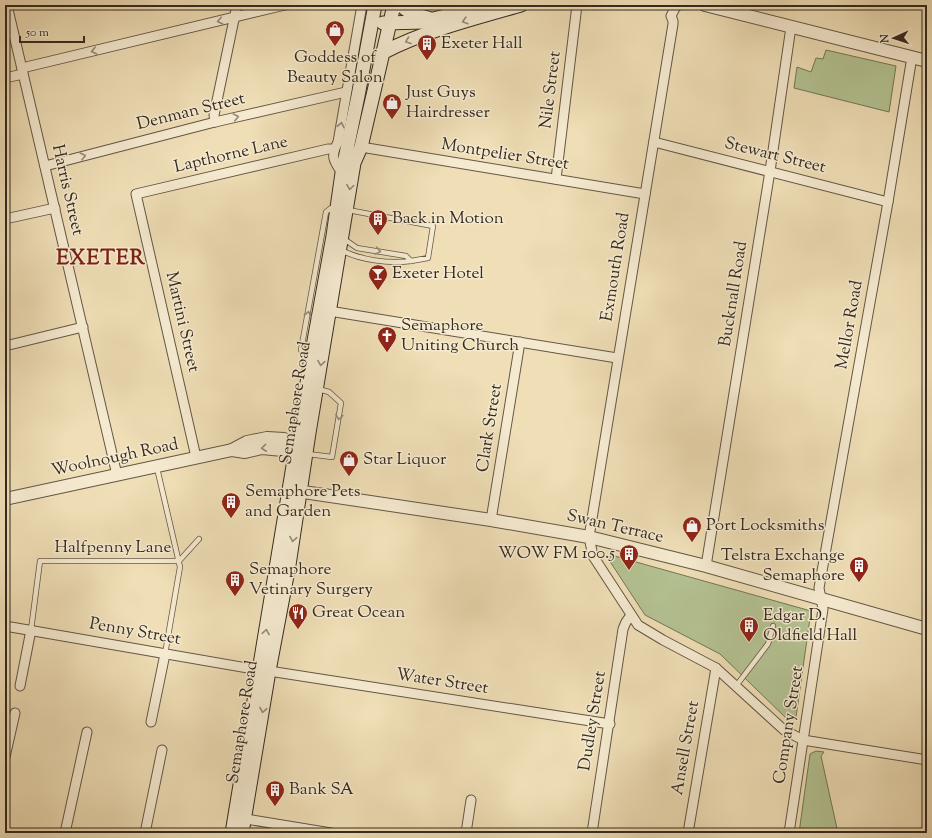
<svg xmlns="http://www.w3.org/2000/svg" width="932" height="838" viewBox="0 0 932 838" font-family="'Sorts Mill Goudy',serif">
<rect width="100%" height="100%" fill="#efdeb6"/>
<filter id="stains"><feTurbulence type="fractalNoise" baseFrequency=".005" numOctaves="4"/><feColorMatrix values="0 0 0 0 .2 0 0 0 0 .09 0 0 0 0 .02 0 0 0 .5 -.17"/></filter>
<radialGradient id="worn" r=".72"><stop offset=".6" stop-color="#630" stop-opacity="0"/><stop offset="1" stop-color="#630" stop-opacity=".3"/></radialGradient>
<g fill="#b4c292" stroke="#747658">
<path d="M826 50 896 66 889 112 794 88 797 67 811 72 816 58 823 59Z"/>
<path d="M611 555 811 611 796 717 793 719 786 718 720 654 645 615 609 560Z"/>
<path d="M816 751 824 752 821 756 838 833H799L810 754Z"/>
</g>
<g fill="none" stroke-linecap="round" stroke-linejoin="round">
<g stroke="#635745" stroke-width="6">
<g id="service">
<path d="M348 210 433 226 428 258 411 261"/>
<path d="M341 250C360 260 389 264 411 261L406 256 357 248 344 239"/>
<path d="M308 360 301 350 326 212 331 208H335"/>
<path d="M308 454 332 457 341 403 329 392 318 389"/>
<path d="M157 468 180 567 165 654"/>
<path d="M31 630 40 561H179L199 539"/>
<path d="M736 686 768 644 773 626"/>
</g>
</g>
<g stroke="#635745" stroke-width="11">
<g id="minor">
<path d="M7 5 117 475"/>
<path d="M678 5 675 8 671 16 673 21V24L589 537 593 556 638 625 663 640 716 668 784 730 803 740 927 760"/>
<path d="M22 68 285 5"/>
<path d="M5 78 23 74"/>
<path d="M215 122 214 115 237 5"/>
<path d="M654 142 888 202"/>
<path d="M361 147 645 194"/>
<path d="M45 166 215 122 346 92"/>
<path d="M342 173C334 161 330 157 338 142L362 5"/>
<path d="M556 179 577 5"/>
<path d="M5 219 55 208"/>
<path d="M323 310 617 358"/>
<path d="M5 346 83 327"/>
<path d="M196 457 136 194 328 149H334"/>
<path d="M491 520 520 342"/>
<path d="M706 566 770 171 791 27"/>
<path d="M5 626 259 670"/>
<path d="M269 671 610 724"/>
<path d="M20 686 31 630"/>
<path d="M151 722 165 654"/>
<path d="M5 757 15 713"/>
<path d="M240 818 331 833"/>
<path d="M65 833 87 732"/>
<path d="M145 833 162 750"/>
<path d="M466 833 471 800"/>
<path d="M592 833 623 629 626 622 631 615"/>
<path d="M688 833 716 668"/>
<path d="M789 833 823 609 819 588 888 202 912 57"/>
</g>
</g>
<g stroke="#635745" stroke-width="14">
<g id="tertiary">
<path d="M705 5 927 61"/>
<path d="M232 450 245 452 262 448 283 450 296 448"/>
<path d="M290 490 491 520 589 537 706 566 927 629"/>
<path d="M5 499 232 450 247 442 267 438 284 439 296 448"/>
</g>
</g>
<g stroke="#342a1f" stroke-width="15">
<g id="secondary">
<path d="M401 5C408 13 417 15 428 18"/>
<path d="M383 23 426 22 433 19 491 5"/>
<path d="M382 53C424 31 475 18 521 5"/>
<path d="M232 833 296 448 300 430 310 363 333 236 342 173 358 96 375 5"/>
<path d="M242 833 269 671 289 565 309 433 354 163 361 147 394 5"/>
</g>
</g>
<use href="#service" stroke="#f5ead0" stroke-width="4.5"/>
<use href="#minor" stroke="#f5ead0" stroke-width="9"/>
<use href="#tertiary" stroke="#f5ead0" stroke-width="12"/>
<use href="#secondary" stroke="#f5ead0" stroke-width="13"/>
</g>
<defs><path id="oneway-chevron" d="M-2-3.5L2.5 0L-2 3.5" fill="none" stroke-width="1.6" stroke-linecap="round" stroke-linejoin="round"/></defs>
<g stroke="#948a78">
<use href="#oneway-chevron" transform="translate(220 21) rotate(167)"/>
<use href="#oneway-chevron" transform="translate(465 21) rotate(163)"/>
<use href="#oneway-chevron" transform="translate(408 41) rotate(160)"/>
<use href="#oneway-chevron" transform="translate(94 51) rotate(167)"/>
<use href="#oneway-chevron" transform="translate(236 117) rotate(-13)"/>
<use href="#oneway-chevron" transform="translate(341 125) rotate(-79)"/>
<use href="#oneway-chevron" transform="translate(83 156) rotate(-14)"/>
<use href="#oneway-chevron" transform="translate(350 187) rotate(98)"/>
<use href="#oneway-chevron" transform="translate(378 251) rotate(10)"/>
<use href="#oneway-chevron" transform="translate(308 314) rotate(-79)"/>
<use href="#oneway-chevron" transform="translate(321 363) rotate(99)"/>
<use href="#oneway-chevron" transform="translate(339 417) rotate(99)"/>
<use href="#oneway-chevron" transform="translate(264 448) rotate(174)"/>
<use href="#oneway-chevron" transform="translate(293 539) rotate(99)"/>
<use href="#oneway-chevron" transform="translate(266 632) rotate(-81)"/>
<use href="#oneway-chevron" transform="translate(263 710) rotate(99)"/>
</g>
<defs>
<g id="shop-pin" transform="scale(1)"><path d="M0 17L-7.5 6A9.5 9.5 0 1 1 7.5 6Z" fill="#8f2418" stroke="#f5ead0"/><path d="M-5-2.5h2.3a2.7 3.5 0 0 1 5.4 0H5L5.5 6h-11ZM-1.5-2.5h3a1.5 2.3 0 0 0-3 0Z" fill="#fff"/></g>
<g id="building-pin" transform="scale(1)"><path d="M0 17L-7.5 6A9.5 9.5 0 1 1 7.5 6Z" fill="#8f2418" stroke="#f5ead0"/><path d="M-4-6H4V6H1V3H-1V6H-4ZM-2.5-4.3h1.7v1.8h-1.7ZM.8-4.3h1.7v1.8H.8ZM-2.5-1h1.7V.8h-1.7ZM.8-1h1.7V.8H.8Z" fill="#fff"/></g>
<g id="bar-pin" transform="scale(1)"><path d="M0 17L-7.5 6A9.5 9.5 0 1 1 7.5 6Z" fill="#8f2418" stroke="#f5ead0"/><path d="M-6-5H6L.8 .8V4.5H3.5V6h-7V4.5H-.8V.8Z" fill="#fff"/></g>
<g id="church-pin" transform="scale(1)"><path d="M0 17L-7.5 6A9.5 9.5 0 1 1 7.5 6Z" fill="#8f2418" stroke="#f5ead0"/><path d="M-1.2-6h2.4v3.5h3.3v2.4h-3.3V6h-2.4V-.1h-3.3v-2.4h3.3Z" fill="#fff"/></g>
<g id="restaurant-pin" transform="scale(1)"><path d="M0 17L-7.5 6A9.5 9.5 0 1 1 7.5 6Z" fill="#8f2418" stroke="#f5ead0"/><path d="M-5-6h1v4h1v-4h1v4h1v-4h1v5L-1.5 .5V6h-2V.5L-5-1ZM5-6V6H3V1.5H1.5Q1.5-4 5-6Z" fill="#fff"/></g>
</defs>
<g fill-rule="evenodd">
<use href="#shop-pin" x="335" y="30"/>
<use href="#building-pin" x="427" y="44"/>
<use href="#shop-pin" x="392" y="103"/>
<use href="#building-pin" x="378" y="219"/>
<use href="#bar-pin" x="378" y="274"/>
<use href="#church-pin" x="387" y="336"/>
<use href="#shop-pin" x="349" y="460"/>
<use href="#building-pin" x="231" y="502"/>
<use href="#shop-pin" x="692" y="526"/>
<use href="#building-pin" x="629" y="554"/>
<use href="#building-pin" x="859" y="566"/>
<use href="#building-pin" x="235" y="580"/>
<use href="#restaurant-pin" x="298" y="613"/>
<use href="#building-pin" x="749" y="626"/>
<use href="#building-pin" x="275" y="790"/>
</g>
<g text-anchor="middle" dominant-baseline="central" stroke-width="3" stroke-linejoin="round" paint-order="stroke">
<g font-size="17" fill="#342a1f" stroke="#f5ead0" text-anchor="start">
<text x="441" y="44">Exeter Hall</text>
<text x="335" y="58" text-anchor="middle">Goddess of<tspan x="335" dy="20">Beauty Salon</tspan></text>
<text x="406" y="93">Just Guys<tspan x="406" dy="20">Hairdresser</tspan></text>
<text x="392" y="219">Back in Motion</text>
<text x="392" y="274">Exeter Hotel</text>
<text x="401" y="326">Semaphore<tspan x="401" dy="20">Uniting Church</tspan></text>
<text x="363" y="460">Star Liquor</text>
<text x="245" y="492">Semaphore Pets<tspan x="245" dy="20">and Garden</tspan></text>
<text x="706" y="526">Port Locksmiths</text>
<text x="615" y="554" text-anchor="end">WOW FM 100.5</text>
<text x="845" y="556" text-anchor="end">Telstra Exchange<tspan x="845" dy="20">Semaphore</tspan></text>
<text x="249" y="570">Semaphore<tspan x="249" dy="20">Vetinary Surgery</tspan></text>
<text x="312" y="613">Great Ocean</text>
<text x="763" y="616">Edgar D.<tspan x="763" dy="20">Oldfield Hall</tspan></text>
<text x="289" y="790">Bank SA</text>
</g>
<g font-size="17" fill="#342a1f" stroke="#f5ead0">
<text transform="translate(551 90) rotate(-83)">Nile Street</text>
<text transform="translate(191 112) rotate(-14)">Denman Street</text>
<text transform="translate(231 155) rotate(-13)">Lapthorne Lane</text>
<text transform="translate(505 155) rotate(9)">Montpelier Street</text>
<text transform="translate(775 156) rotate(14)">Stewart Street</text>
<text transform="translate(67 190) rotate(77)">Harris Street</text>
<text transform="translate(616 267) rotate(-81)">Exmouth Road</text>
<text transform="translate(734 294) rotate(-81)">Bucknall Road</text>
<text transform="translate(182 322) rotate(77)">Martini Street</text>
<text transform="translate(850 325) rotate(-80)">Mellor Road</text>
<text transform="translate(296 403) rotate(-81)">Semaphore Road</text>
<text transform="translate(490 428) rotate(-81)">Clark Street</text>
<text transform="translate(115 458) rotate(-12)">Woolnough Road</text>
<text transform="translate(615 527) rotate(13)">Swan Terrace</text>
<text x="113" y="548">Halfpenny Lane</text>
<text transform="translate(135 632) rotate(10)">Penny Street</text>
<text transform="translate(442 682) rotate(9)">Water Street</text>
<text transform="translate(593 721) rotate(-81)">Dudley Street</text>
<text transform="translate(243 722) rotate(-81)">Semaphore Road</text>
<text transform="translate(789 725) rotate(-81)">Company Street</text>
<text transform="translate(686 748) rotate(-80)">Ansell Street</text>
</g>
<g font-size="21" font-weight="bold" letter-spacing="1" fill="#7a1f14" stroke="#f5ead0">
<text x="101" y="259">EXETER</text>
</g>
</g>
<rect width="932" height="838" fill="none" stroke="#efdeb6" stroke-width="20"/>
<rect x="6" y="6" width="920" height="826" fill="none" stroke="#342a1f" stroke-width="2"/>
<rect x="10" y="10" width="912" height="818" fill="none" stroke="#342a1f"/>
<g transform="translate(894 38) rotate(267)" stroke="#f5ead0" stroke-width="3" paint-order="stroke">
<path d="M0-3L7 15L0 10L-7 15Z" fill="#342a1f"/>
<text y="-6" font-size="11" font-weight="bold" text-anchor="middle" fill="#342a1f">N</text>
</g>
<path d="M20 36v6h64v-6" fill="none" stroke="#342a1f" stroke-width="2"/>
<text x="26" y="36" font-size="12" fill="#342a1f" stroke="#f5ead0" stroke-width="3" paint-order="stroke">50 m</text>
<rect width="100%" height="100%" filter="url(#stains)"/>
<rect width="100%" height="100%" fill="url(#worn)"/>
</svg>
